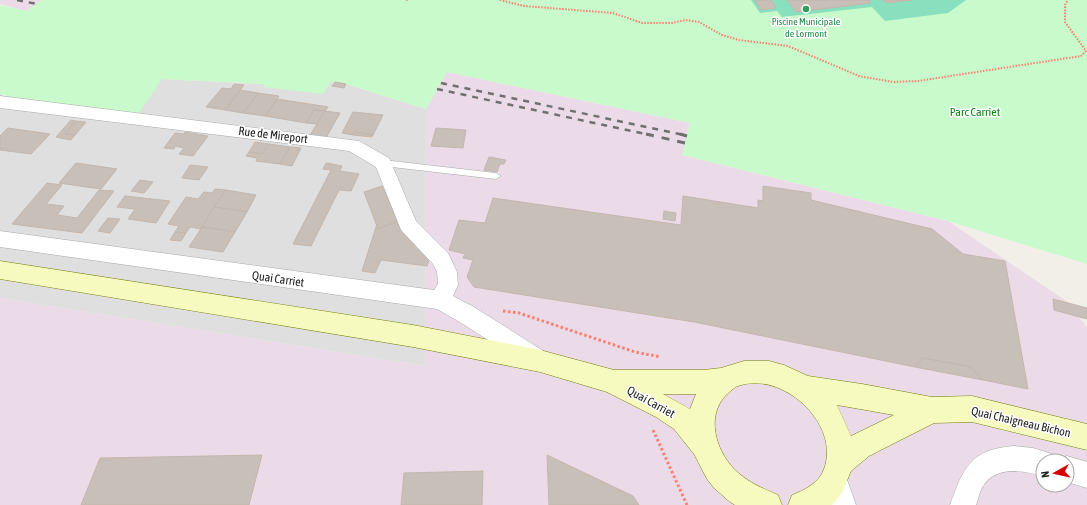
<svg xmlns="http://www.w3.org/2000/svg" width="1087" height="505" viewBox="0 0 1087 505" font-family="'Asap Condensed',sans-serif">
<rect width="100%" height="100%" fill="#f2efe9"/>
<path fill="#e0dfdf" d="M162 79 265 84 263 86 330 82 346 84 426 109 425 366 0 298V94L4 96Z"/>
<g fill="#ebdbe8" fill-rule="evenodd">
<path d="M0 0H42L27 11 0 4Z"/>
<path d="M447 72 690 123 683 155 948 221 1069 303 1087 328V505H0V298L425 366 426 109ZM1043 461H1067V485H1043Z"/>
</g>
<path fill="#c8facc" d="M42 0H1087V264L948 221 682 155 690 123 447 72 426 109 346 84 331 82 323 94 263 87 264 84 162 79 139 113 34 102 0 94V5L27 11Z"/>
<path fill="#88e0be" d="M751 0H966L948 13 885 21 872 7 782 17 777 11 760 13Z"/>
<g fill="#c7bfb8" stroke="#c4b6ab">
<path d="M755 0H771L776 8 761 10Z"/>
<path d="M787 0H869L871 3 796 12Z"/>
<path d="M883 0H912L886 3Z"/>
<path d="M335 82 346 84 344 88 332 86Z"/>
<path d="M234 84 244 85 225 110 206 107 222 88 231 89Z"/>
<path d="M240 90 258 93 243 113 225 110Z"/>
<path d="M258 93 279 96 265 116 243 113Z"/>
<path d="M277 99 316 105 328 107 325 111 314 110 306 123 265 116Z"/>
<path d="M314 110 325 111 317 124 306 123Z"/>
<path d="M325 111 340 113 326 138 310 135Z"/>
<path d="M353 112 383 115 373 135 354 132 353 135 342 133Z"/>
<path d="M71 120 76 121 65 134 75 135 71 140 56 137Z"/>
<path d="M76 121 86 122 75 135 65 134Z"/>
<path d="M8 128 50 134 31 154 0 150V136Z"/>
<path d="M436 128 466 130 463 148 431 146Z"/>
<path d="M185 132 208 136 193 156 179 154 184 148 175 146 174 149 164 148 175 133 184 134Z"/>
<path d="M354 132 373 135 372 137 353 135Z"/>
<path d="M255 142 269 144 262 154 249 152Z"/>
<path d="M269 144 290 147 280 164 256 161 257 158 246 156 249 152 262 154Z"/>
<path d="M290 147 301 148 292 166 280 164Z"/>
<path d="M489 157 506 160 504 164H500L497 172 484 170Z"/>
<path d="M76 163 117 169 101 189 59 183Z"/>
<path d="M326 163 342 166 340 171 359 174 351 191 339 190 311 246 293 244 331 170 323 169Z"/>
<path d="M190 165 208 167 199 180 182 178Z"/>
<path d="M140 180 153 182 144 193 131 191Z"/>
<path d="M47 183 62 185 46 204 64 206 57 215 77 218 99 190 114 191 82 233 12 224Z"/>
<path d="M382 186 398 221 378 229 364 192Z"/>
<path d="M763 186 811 193V200L932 229 963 254 1005 261 1028 389 983 380 971 367 923 358 915 367 694 322 474 287 467 277 473 260 463 258 465 254 449 250 459 220 485 223 493 198 681 225 683 196 758 208V200L763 201Z"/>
<path d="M215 189 226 190 201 229 190 227 186 233 175 232 179 226 168 224 186 197 198 199 204 192 212 193Z"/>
<path d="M226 190 256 195 247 212 214 207Z"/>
<path d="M125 196 170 201 156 223 128 219 135 209 117 207Z"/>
<path d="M214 207 247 212 235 232 202 227Z"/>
<path d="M664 211 676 213 675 221 663 219Z"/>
<path d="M108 218 120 219 110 233 98 231Z"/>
<path d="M398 221 401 231 430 257 427 266 381 260 375 273 362 271 377 224 378 229Z"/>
<path d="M202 227 235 232 223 252 189 247Z"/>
<path d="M175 232 186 233 181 241 170 240Z"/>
<path d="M1053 299 1087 308V319L1054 310Z"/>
<path d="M923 358 971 367 983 380 915 367Z"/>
<path d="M262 455 249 505H81L100 458Z"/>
<path d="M547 455 633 496 639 505H549Z"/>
<path d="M483 471 482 505H401L404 473Z"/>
</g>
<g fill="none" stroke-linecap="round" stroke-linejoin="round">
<g stroke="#a9a9a9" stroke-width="1">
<path id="lane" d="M383 160 496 173 501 176 496 179 383 166 379 163Z"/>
</g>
<g stroke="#a9a9a9" stroke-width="1">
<g id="street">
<path d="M0 96 359 141 389 158 416 221 448 253 457 272 458 285 453 296 474 307 545 352 548 359 545 366 537 369 529 366 458 321 437 309 0 247V231L434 290 438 284 437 272 433 264 401 230 376 167 349 151 0 108Z"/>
<path d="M1014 446 1033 448 1052 454 1055 461H1043V476C1021 470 993 465 981 490 979 494 978 500 976 505H950C963 469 970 449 1014 446Z"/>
<path d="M1067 456 1087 462V488L1067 482V461H1058Z"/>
<path d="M835 467 844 471 856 505H830L822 480 826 471Z"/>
</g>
</g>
<g stroke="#707d05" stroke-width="1">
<path id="secondary" d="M0 261 413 325 540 350 614 370H703L721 368 744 361H769L784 365 808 376 862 384 932 397 972 396 1087 424V450L972 422 934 423 869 456 851 471 842 493 832 505H788L792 495C805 490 819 483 824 469 841 424 782 370 738 386 734 387 730 392 726 395 706 416 715 449 734 469 747 482 762 488 778 495L782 505H735L730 502 714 488 707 479 694 454 674 429 656 417 607 392 540 372 413 347 0 279ZM663 394H696L690 409ZM837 405 894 415 851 436Z"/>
</g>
<g stroke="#fa8072" stroke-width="2" stroke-dasharray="1.5 1.5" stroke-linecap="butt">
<path d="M406 0H409"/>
<path d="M500 0 524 6 613 13 642 23H672L685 20 699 22 722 35 739 40 788 46 859 76 893 82 918 81 1081 56 1086 51 1065 22V5L1068 0"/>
</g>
<g stroke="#fa8072" stroke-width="3" stroke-dasharray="2.5 2.5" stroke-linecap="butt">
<path d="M503 311 519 313 635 352 661 357"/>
<path d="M653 430 687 505"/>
</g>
<use href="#lane" fill="#fff" fill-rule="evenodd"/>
<use href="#street" fill="#fff" fill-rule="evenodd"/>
<use href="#secondary" fill="#f7fabf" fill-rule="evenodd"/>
<g stroke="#707070" stroke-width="2.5" stroke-dasharray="6 6" stroke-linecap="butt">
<path d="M17 0 37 4"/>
<path d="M441 83 684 135"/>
<path d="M437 89 650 135"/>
</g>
<g stroke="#707070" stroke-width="3" stroke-dasharray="8 8" stroke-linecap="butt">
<path d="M646 134 685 143"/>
<path d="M680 134 687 136"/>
</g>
</g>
<circle fill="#2e9e5b" stroke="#fff" stroke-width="1.5" cx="806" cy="9" r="4"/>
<g text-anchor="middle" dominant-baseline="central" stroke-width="3" stroke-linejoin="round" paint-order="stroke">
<g font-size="10" fill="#27864d" stroke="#fff">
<text x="806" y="21">Piscine Municipale<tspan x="806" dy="12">de Lormont</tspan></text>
</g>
<g font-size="12" fill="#0c8416" stroke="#fff">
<text x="975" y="112">Parc Carriet</text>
</g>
<g font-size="12" fill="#222" stroke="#fff">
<text transform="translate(273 135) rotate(7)">Rue de Mireport</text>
<text transform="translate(278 279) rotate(8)">Quai Carriet</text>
<text transform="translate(651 402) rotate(29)">Quai Carriet</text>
<text transform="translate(1021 422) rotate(13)">Quai Chaigneau Bichon</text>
</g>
</g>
<g transform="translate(1055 473) rotate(262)"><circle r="19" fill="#ffffff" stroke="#a7a7a7"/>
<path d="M0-3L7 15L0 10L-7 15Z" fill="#d40000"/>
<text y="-6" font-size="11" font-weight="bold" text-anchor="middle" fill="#222222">N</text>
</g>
</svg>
